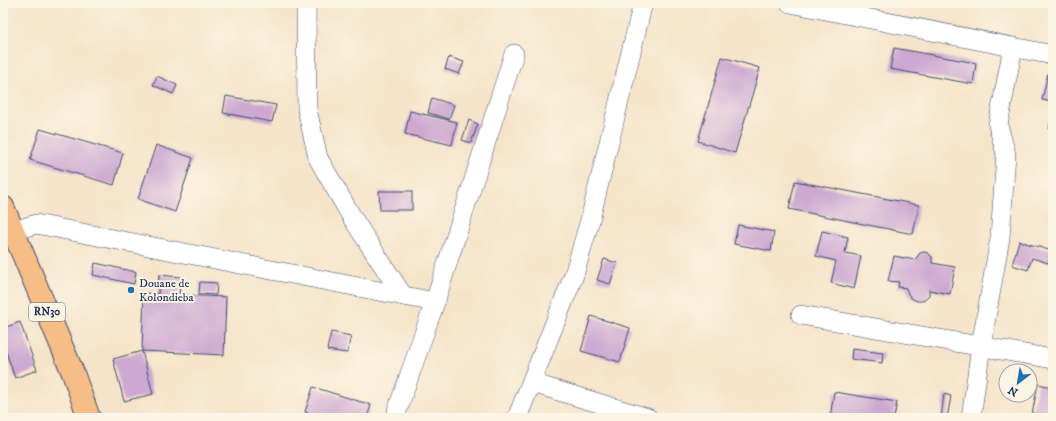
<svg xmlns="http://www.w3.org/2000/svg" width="1056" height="421" viewBox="0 0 1056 421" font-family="'IM FELL DW Pica',serif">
<rect width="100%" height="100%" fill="#fcf5e5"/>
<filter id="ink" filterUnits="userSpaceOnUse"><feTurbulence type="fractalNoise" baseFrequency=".025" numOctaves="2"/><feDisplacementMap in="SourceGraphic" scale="8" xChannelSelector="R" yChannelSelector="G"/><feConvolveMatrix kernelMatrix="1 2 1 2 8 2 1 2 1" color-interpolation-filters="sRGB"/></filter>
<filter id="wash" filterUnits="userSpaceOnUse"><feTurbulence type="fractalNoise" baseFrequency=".012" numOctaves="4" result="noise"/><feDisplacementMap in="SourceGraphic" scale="16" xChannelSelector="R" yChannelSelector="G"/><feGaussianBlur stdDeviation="0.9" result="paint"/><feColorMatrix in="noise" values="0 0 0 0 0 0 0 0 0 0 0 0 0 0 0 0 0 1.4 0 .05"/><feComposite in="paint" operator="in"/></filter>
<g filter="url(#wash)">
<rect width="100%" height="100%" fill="#f5e4c9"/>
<g id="blocks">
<g fill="#cda9d2">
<path d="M894 48 976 63 973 84 890 69Z"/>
<path d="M449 57 464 62 459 74 445 69Z"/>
<path d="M722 57 760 68 735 153 698 141Z"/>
<path d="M1048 73 1053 74V102L1042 100Z"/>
<path d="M157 76 177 85 173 94 153 85Z"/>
<path d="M226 96 276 105 272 122 223 113Z"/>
<path d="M432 98 454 105 449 119 428 113Z"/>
<path d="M410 111 457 122 452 145 405 134Z"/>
<path d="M1052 112H1053V131L1049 130Z"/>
<path d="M469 120 478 124 471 143 462 140Z"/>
<path d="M40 129 123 153 114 185 30 160Z"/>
<path d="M156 145 193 158 175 212 138 199Z"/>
<path d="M795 181 919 205 913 234 789 209Z"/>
<path d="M379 191H412V210H380Z"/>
<path d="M738 225 774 232 771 251 734 244Z"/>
<path d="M822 231 848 237 845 253 861 256 854 289 831 283 836 261 816 256Z"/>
<path d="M1019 241 1052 251 1048 263 1032 258 1028 270 1012 265Z"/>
<path d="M924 252 928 253 932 257V263L955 267 950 294 929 290V295L926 298 922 301H917L911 298 908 294 906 288 898 287 899 282 888 281 894 256 915 260 920 253Z"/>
<path d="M604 259 617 263 610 284 597 280Z"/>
<path d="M95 263 136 272 134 284 93 275Z"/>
<path d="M159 275 181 277 179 295 226 297 224 355 142 351 144 293 158 294Z"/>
<path d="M200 282 217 283 216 295 199 294Z"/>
<path d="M3 303H5L7 323H3Z"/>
<path d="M591 316 630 328 620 362 581 351Z"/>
<path d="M20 322 37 370 15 378 3 343V328Z"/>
<path d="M331 332 351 336 347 353 327 350Z"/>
<path d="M852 349 883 353 882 363 851 359Z"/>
<path d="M142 351 153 394 124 401 113 359Z"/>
<path d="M1038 384 1053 387V418L1032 414Z"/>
<path d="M313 387 371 405 367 418H324L305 412Z"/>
<path d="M834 392 897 402 894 418H830Z"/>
<path d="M944 394 951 396 947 418H941Z"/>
</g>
</g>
</g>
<g filter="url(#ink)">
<use href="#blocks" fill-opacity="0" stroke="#3c4a6e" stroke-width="1"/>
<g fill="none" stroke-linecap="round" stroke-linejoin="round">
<g stroke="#3c4a6e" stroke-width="20">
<g id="street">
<path d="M306 3 307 109 318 158 353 219 403 296"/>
<path d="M790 3 1053 55"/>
<path d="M13 231 36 224 435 302"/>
<path d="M801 315 1053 359"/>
<path d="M532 383 648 418"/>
<path d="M397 418V411L435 302 514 54"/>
<path d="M517 418 574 275 590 220 643 3"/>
<path d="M971 418 981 346 1000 238 1006 154 998 125 1013 47"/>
</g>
</g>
<g stroke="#3c4a6e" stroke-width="24">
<path id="primary" d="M3 207 73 373 89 418"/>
</g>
<use href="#street" stroke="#fff" stroke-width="19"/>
<use href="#primary" stroke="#f6be86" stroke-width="22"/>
</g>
</g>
<circle fill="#1f6fb2" stroke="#fcf5e5" stroke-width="1.5" cx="131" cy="290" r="4"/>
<g text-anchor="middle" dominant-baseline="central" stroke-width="4" stroke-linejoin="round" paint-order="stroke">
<rect fill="#fcf5e5" stroke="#5e6a86" stroke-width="1" x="29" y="303" width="36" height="18" rx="3"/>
<g font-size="11" font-weight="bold" fill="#1b2f5e">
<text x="47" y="312">RN30</text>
</g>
<g font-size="12" fill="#1b2f5e" stroke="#fcf5e5" text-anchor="start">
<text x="139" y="283">Douane de<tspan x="139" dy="14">Kolondieba</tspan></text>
</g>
</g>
<rect width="1056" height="421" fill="none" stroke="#fcf5e5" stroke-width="16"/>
<g transform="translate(1018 383) rotate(211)"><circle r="19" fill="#fcf5e5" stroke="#a2a6af"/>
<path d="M0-3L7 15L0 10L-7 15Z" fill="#1f6fb2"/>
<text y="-6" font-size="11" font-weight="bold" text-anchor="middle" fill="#1b2f5e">N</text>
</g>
</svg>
